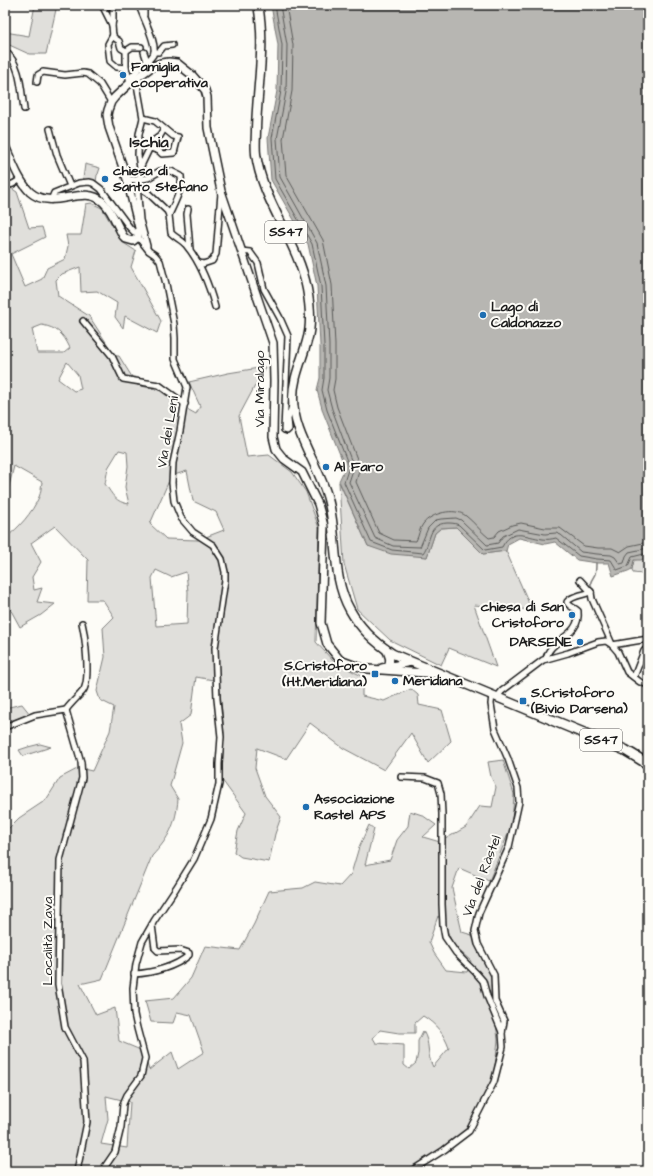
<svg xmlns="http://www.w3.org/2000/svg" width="653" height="1176" viewBox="0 0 653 1176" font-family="'Architects Daughter',sans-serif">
<rect width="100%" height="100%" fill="#fdfcf7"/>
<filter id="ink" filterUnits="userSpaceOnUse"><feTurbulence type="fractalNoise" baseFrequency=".025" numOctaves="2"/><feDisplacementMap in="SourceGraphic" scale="8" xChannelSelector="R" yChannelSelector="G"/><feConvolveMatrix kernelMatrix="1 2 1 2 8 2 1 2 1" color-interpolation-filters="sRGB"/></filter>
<g filter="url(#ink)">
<g fill="#e0dfdb" stroke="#7e7e7c" fill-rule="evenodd">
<path d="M35 5H57L46 54H29L5 43V32L29 36Z"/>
<path d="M85 164 100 168 98 174 97 175 96 182 83 179Z"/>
<path d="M5 184 17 192 29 228 42 227 45 237 11 254 25 287 42 279 47 268 65 259 68 246 66 235H81L86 204 91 203 102 208 122 242 136 251 131 267 161 321 157 333 125 316 123 328 115 317 117 303 97 291 81 292 80 267 62 274 56 280 58 296 89 316 115 356H119L137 385 159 390 178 404 196 414 200 406 189 382 228 373 265 367 239 416 247 457 269 455 292 472 306 492 319 528 316 642 334 662 362 676V696L384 701 411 689 418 695 419 705 442 710 451 741 428 763 411 733 384 770 343 748 310 723 286 759 257 748 255 768 265 796 281 817 275 834 269 862 241 857 234 852 238 831 246 813 222 780V757L224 733 219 681 196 677 191 715 179 724 182 743 170 786 178 799C176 824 169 838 152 856L102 979 80 984 96 1015 115 1008 119 1041 143 1051 149 1070 172 1052 178 1069 204 1052 191 1015 177 1012 173 1023 151 1022 145 1001 174 998 191 978 205 946 240 950 254 924 269 891 303 888 315 882 340 886 351 874 359 847 369 825 374 829 365 865 390 860 397 840 408 826 410 811 422 815 436 825 423 837 440 842 466 827 480 806 492 807 496 787 491 777 488 762 503 760 514 794 512 824 489 881 459 868 452 888 462 932 472 935 493 978V997L498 1040 494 1076 468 1129 426 1160 408 1171H5V832L19 818 46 800 60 778 79 768 92 771 110 731 114 707 100 700 97 691 105 657 103 628 114 617 103 600H87L88 560 55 526 31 543 41 562 32 577 34 590 42 588 37 602 55 604 41 615 20 627 8 605 5 606V538C19 528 32 513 39 497 41 493 41 487 42 482L14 466 5 502ZM42 325C57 328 63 333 70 348L64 353H37L32 329ZM67 362 78 375 81 389 74 391 58 379ZM119 450 127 452 128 466 125 487 129 504C115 502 113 495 105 484L108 468ZM187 471 193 501 216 512 224 530 198 540 166 539 150 524 171 476ZM156 570 171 577 186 572 188 592 187 624 156 626 152 578ZM438 916 446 929 454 946 471 961 467 972 446 970 434 953 429 942ZM423 1016C436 1024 444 1034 449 1048L433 1067C426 1054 431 1044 423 1031L418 1041V1053L416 1063 409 1069 404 1065V1045L376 1043 373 1038 380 1030 399 1033H415V1023ZM106 1096 130 1102 127 1148 101 1144 108 1119Z"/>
<path d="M339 482 368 546 427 557 435 533 441 528 456 527 483 554 506 551 532 610 474 605 496 667 449 648 441 665 390 640 357 609 344 564Z"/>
<path d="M648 556V572L643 574 633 573 632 569 634 560 641 559Z"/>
<path d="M22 704 30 714 5 723V708Z"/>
<path d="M40 744 51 747 23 756 19 750 28 747Z"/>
</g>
<path fill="#b7b6b2" stroke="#797876" d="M271 5H648V556L641 560H634L632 569 628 571 613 576 609 563H597L577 560 555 542 545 544 519 538 508 544 506 551 483 554 456 527 441 528 435 533 427 557 391 554 368 546 339 481 344 470 343 462 323 412 317 390 320 378V345L317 286 308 244 271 180 268 138 277 91 278 45Z"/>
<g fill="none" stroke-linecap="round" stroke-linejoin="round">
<g stroke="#5a5a58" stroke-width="1">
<path d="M275 5 282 45 281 91 272 138 275 179 312 244 321 286 324 345V378L322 390 327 410 347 461 348 470 344 482 371 542 392 550 423 553C432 541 427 524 447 523 451 523 455 523 459 525L485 550 502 547C512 527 526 537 543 539 547 540 552 539 556 538L579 556 597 559 611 560 617 570 628 566 632 557 648 553"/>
<path d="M280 5 287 45 286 92 277 139 280 177 317 243 326 286 329 345V378L327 390 332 409 351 460 353 470 349 482 375 538 393 546 420 547 428 528 436 520 441 519 456 518 461 520 487 545 498 543 503 536 518 529 545 534 556 533 561 535 581 552 597 554 611 555 615 557 620 564 624 563 626 556 629 552 648 548"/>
<path d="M286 5 293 45 292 91 283 139 286 175 323 240 332 285 335 345V379L333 390 337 407 357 459 359 471 356 482 379 533 394 540 416 541C419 536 419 529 423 524 431 513 455 507 466 516 474 522 481 532 489 538L494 537 499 531 512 525 521 523 545 528H560L584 546 598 548H612L620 552 629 546 648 542"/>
</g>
<g stroke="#797876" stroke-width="1.5">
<path d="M592 589C589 580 592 581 595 574 596 571 596 567 596 563"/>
<path d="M594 595 601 614"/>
</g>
<g stroke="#1c1c1c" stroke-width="8">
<g id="street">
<path d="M102 5 112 25 113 37 119 41 121 48 126 51V68L130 82"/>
<path d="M144 15V5"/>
<path d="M112 25 113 20V5"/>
<path d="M113 35 108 44 110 61 117 67 126 68"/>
<path d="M5 51C21 64 21 90 24 109"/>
<path d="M126 51 132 47H141"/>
<path d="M144 52 147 61"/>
<path d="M154 52H159L164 46 172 45"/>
<path d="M130 79C136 69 147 64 153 55 159 46 142 16 139 5"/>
<path d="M37 82 38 75 43 72 65 75 83 73 88 74 100 84 111 102"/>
<path d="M143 118 155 121 173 136 178 137 174 153 162 154 159 151 150 148"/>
<path d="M50 129 57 155 70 186"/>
<path d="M140 168 153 141 160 136 164 129"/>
<path d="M127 179 137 180 141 175 138 155 139 134 143 118 136 79"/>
<path d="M137 180 140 188 147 192 167 211 169 215 171 233C176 238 182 240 186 245 201 263 209 285 215 307"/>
<path d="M137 180 148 178 160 171H171L181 176C183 188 174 204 169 215"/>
<path d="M137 185 140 220 147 246"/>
<path d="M5 186 13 184 21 179"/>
<path d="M51 200 54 193 79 183 89 182 93 183 101 189 130 228 134 232 139 233"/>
<path d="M188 209 187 214 190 249"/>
<path d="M241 251 250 252 258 263 264 289 280 318 288 336 284 430 287 431 289 429 288 419 292 406"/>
<path d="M199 263 203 264 212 261 216 254 221 193"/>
<path d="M83 321 112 356 123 379 159 385 185 404"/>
<path d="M580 580 591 592"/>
<path d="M591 592 592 599 612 644"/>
<path d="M612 645 648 639"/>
<path d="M546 659C549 638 581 638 578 611 574 607 569 607 567 602 571 596 583 595 591 592"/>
<path d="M634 677 644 651 648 647"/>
<path d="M497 697 502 691 543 660 568 653 598 642 606 641 612 645 618 652 627 672 640 682 648 685"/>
<path d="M66 710C71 703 78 697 83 691 91 680 85 636 82 623"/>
<path d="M5 727 35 715 66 710 81 762 82 778 60 860 58 984 65 1027 83 1061 87 1122 77 1171"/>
<path d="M401 777 425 778 438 783 441 794 442 814V904L443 926 445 937 456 953 476 973 483 981 487 996 502 1032"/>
<path d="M134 974C152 973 176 967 189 955V953L180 950 158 951 155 948 152 925"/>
<path d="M102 1171 115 1152 121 1127 123 1104 127 1095 141 1076 145 1058 137 1028 134 1014 133 988 136 964 142 942 154 921 176 888 194 859 211 819 219 784V764L221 737 217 699 215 648 225 580V572L222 559 213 545 193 532 181 518 174 501 172 483 173 463 180 431 187 387 175 359V338L174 324 166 284 160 261 155 255 149 251 138 237"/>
<path d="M411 1171 444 1150 469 1131 494 1082 503 1047 502 1033 504 1021 495 1001 494 975 478 944 475 931 479 913 509 847 519 802 518 788 508 759 495 729 491 704 492 695"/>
</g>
</g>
<g stroke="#1c1c1c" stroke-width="10">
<g id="secondary">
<path d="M5 146C12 161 18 180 30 192 53 212 83 183 103 202 112 210 117 225 123 236L126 239 133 241 138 237 139 228 127 179 109 127 107 115 108 110 111 102 115 97 130 83 153 66 161 63 169 62 177 63 192 75 205 90 207 97 208 128 221 191 273 343 274 381 273 437 276 449 284 459 302 472 318 504 324 526 321 623 327 644 340 660 356 666 368 669 439 674"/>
<path d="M386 649C389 656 392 661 387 667"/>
<path d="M382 668 411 662"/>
</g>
</g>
<g stroke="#1c1c1c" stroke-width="11">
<path id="primary" d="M258 5C266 46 257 88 256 129 256 137 255 146 256 154 262 202 298 241 307 289 310 305 312 325 307 341 302 360 293 378 293 398 293 434 319 465 328 499 338 535 331 577 350 610 360 628 376 643 393 654L552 720"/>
</g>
<g stroke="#1c1c1c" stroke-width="12">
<path id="highway" d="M552 720 625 750 648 764"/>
</g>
<use href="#street" stroke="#fdfcf7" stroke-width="5"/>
<use href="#secondary" stroke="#fdfcf7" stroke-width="7"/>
<use href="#primary" stroke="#fdfcf7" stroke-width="8"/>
<use href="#highway" stroke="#fdfcf7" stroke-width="9"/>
</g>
</g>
<g fill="#1f6fb2" stroke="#fdfcf7" stroke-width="1.5">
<circle cx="123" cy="75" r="4"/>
<circle cx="105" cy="179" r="4"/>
<circle cx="483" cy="315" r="4"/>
<circle cx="326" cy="467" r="4"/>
<circle cx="572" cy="615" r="4"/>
<circle cx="580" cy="642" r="4"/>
<rect x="371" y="670" width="8" height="8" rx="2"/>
<circle cx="395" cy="681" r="4"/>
<rect x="519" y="697" width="8" height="8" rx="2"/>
<circle cx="306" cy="807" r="4"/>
</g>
<g text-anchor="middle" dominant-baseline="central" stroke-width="4" stroke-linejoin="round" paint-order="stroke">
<g fill="#fdfcf7" stroke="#605f5e" stroke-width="1">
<rect x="265" y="221" width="42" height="22" rx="3"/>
<rect x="580" y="729" width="42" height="22" rx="3"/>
</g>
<g font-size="13" font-weight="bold" fill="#1c1c1c">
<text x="286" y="232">SS47</text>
<text x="601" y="740">SS47</text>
</g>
<g font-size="14" font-weight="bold" fill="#1c1c1c" stroke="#fdfcf7" text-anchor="start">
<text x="131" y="67">Famiglia<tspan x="131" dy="16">cooperativa</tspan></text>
<text x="113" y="171">chiesa di<tspan x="113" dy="16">Santo Stefano</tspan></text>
<text x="491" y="307">Lago di<tspan x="491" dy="16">Caldonazzo</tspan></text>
<text x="334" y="467">Al Faro</text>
<text x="564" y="607" text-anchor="end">chiesa di San<tspan x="564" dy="16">Cristoforo</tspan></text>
<text x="572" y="642" text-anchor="end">DARSENE</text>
<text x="367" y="666" text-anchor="end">S.Cristoforo<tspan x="367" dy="16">(Ht.Meridiana)</tspan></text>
<text x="403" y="681">Meridiana</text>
<text x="531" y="693">S.Cristoforo<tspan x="531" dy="16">(Bivio Darsena)</tspan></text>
<text x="314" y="799">Associazione<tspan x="314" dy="16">Rastel APS</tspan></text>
</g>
<g font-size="14" fill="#1c1c1c" stroke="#fdfcf7">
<text transform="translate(260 389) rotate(-90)">Via Miralago</text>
<text transform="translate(168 432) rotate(-80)">Via dei Leni</text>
<text transform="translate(482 876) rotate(-69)">Via del Ràstel</text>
<text transform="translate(48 941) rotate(-90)">Località Zava</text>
</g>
<g font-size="16" font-weight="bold" fill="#1c1c1c" stroke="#fdfcf7">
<text x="149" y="142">Ischia</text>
</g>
</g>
<rect width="653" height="1176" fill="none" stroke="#fdfcf7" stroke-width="20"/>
<rect x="10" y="10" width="633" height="1156" fill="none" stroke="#1c1c1c" stroke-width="1.5" filter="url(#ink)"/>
</svg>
